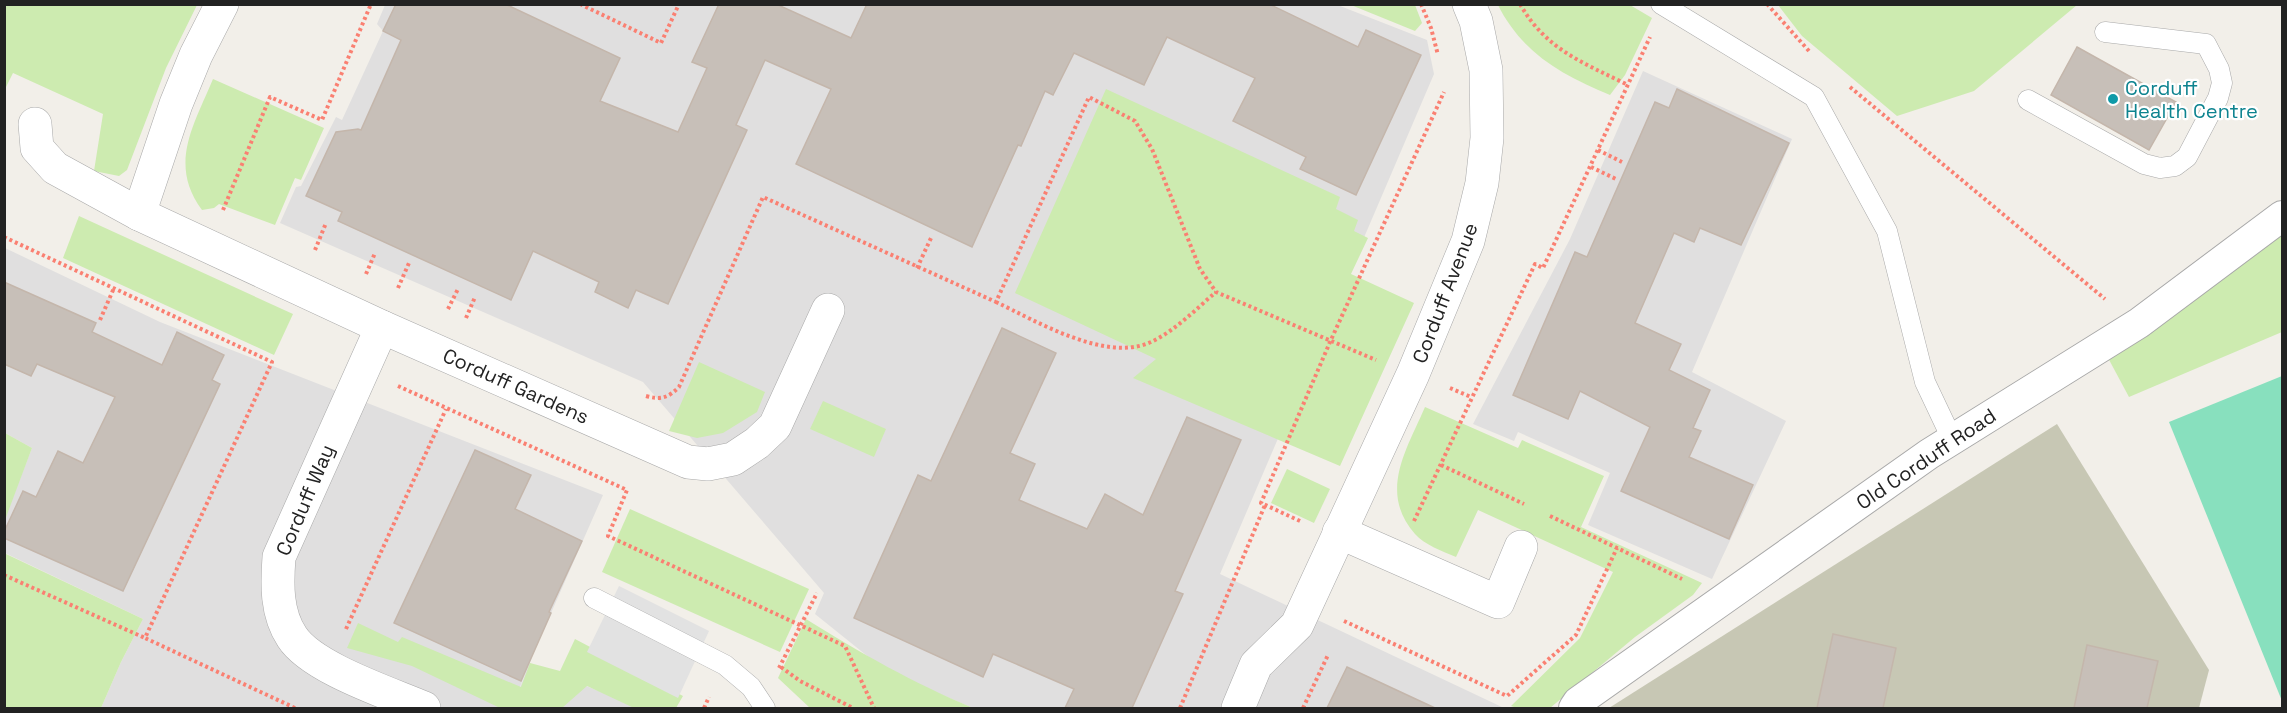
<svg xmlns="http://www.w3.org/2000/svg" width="2287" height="713" viewBox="0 0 2287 713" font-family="'Space Grotesk',sans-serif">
<rect width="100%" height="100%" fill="#f2efe9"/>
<g fill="#e0dfdf">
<path d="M1335 4 1427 40 1434 74 1220 574 1504 708H973L921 686 871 659 815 614 824 593 643 382 280 223 296 187 301 186 336 117 342 120 383 31 377 24 385 5Z"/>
<path d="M1643 71 1792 139 1692 372 1786 421 1712 579 1588 525 1610 473 1518 432 1514 441 1473 424 1570 239Z"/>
<path d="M5 248 160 322 603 495 529 663 641 708H512L529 665 511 708H101L121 662 143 619 5 553 4 520 32 448 5 433Z"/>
</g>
<path fill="#c7c7b4" d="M2057 424 2209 670 2199 708H1609Z"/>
<g fill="#cdebb0">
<path d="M5 5H197L166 68 127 170 119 176 94 171 103 114 13 73 5 89Z"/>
<path d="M1351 5H1415L1422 23 1415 31Z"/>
<path d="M1498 5H1630L1652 18 1625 75 1610 95C1562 75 1522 53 1498 5Z"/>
<path d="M1778 5H2077L1974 91 1897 116 1802 36Z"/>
<path d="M213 79 324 128 301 180 295 178 275 225 219 204 214 208 202 210C168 164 194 125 213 79Z"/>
<path d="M1106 89 1340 197 1336 209 1358 220 1354 231 1368 238 1351 274 1414 303 1340 466 1133 378 1156 359 1015 293Z"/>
<path d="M79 216 293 314 274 355 63 258Z"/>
<path d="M2282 232V332L2129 397 2107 356Z"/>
<path d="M699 362 765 392 757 412 723 433 697 438 669 431Z"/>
<path d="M823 401 886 429 874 457 810 429Z"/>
<path d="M1425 407 1518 448 1522 440 1604 476 1581 527 1702 583 1693 595 1635 637 1550 708H1517L1511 706 1580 638 1613 572 1478 510 1456 557C1442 551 1425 545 1415 534 1378 492 1407 449 1425 407Z"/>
<path d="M5 433 32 448 5 520Z"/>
<path d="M1287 469 1330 489 1314 523 1271 503Z"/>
<path d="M630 509 809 589 780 652 602 572Z"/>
<path d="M4 553 143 619 121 662 101 708H5Z"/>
<path d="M806 619C862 654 912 682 973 708H810L778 678Z"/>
<path d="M358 623 398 642 402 637 521 687 530 663 560 671 575 639 683 696 676 708H634L587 686 562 708H500L412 666 347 648Z"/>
</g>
<path fill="#88e0be" d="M2282 376V701L2169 422Z"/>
<path fill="#e2e2e2" d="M619 586 709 631 678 698 587 652Z"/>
<g fill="#c7bfb8" stroke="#c4b6ab" stroke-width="1.5">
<path d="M396 4H505L620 58 600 101 678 132 707 68 692 62 719 4H776L851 38 867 4H1269L1358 47 1366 30 1421 55 1356 195 1300 169 1306 157 1233 121 1255 78 1167 37 1144 85 1074 53 1053 95 1045 91 1021 146 1018 145 972 247 796 164 831 89 765 60 736 125 747 130 668 304 636 290 628 308 595 292 599 282 533 251 511 300 338 221 342 212 306 196 336 132 358 129 361 130 401 40 383 31Z"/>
<path d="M2077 47 2176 102 2149 150 2051 95Z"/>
<path d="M1677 89 1789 143 1741 245 1700 228 1694 242 1674 233 1635 323 1681 344 1669 370 1710 390 1693 428 1701 431 1689 457 1753 485 1729 539 1621 491 1650 427 1580 391 1568 419 1513 395 1575 252 1587 257 1655 102 1669 108Z"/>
<path d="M4 282 96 323 92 332 162 365 177 332 224 355 212 380 220 384 123 591 4 538V532L23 491 36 497 58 451 83 463 115 397 37 364 31 376 4 364Z"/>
<path d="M1002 328 1056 353 1010 453 1035 464 1019 500 1087 529 1105 494 1143 515 1187 417 1241 440 1175 591 1183 594 1132 708H1065L1074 689 993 654 983 677 854 618 918 475 931 481Z"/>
<path d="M475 450 531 475 515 509 582 541 549 612 551 613 521 681 394 623Z"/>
<path d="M1833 634 1896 648 1883 708H1817Z"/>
<path d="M2087 645 2158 661 2147 708H2074Z"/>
<path d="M1347 667 1435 708H1327Z"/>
</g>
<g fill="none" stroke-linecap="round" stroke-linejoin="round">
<g stroke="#a9a9a9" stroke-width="21">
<g id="service">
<path d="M1661 4 1814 97 1887 231 1925 382 1952 439"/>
<path d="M2028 100 2144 164 2160 168 2175 166 2187 157 2218 98 2222 83 2219 69 2206 44 2105 32"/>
<path d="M594 598 725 665 751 687 765 708"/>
</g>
</g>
<g stroke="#a9a9a9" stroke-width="32">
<path id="pedestrian" d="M1574 708 1578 702 1929 454 2139 323 2282 216"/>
</g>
<g stroke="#a9a9a9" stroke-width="34">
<g id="minor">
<path d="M35 124 37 148 55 168 139 214 382 327 688 462 708 464 733 459 757 443 775 426 828 310"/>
<path d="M139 214 176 104 196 55 222 4"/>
<path d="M382 327 279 557C277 584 276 613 292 637 312 668 389 693 424 708"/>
<path d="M1339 532 1498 602 1521 547"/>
<path d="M1238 708 1256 665 1297 625 1413 374 1468 241 1482 183 1487 138 1486 70 1476 21 1469 4"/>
</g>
</g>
<g stroke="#fa8072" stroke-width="4" stroke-dasharray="3 3" stroke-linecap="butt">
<path d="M580 4 661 43 679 4"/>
<path d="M1421 4 1431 28 1438 55"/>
<path d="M1520 4C1546 50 1584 63 1628 85"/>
<path d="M1767 4 1809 51"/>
<path d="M1850 87 2105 299"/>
<path d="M1598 150 1622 162"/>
<path d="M1591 167 1616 179"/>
<path d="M223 210 270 97 322 120 371 4"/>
<path d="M4 237 272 362 145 638 295 708"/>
<path d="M315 250 326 223"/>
<path d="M917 268 931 238"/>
<path d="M366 274 375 253"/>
<path d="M398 288 409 263"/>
<path d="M996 302C1036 321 1106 363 1151 342 1175 331 1196 309 1216 292"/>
<path d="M448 309 458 289"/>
<path d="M466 318 475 297"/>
<path d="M100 320 114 288"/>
<path d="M398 386 627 490 608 536 845 646 874 708"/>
<path d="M1450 388 1471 397"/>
<path d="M646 396C661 400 668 398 679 387L763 197 996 302 1089 97 1135 121 1152 149 1200 269 1216 292 1376 360"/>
<path d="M1441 465 1524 504"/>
<path d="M1550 516 1682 579"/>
<path d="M1300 521 1261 503 1330 342 1444 92"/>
<path d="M1414 521 1535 264 1543 268 1650 37"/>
<path d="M4 575 145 638"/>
<path d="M1344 621 1507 696 1576 635 1617 548"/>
<path d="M346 629 446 409"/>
<path d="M781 667 800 681 853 708"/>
<path d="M779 668 817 593"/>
<path d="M704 708 709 697"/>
<path d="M1180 708 1265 505"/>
<path d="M1303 708 1328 655"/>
</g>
<use href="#service" stroke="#fff" stroke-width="20"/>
<use href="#pedestrian" stroke="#fff" stroke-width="30"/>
<use href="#minor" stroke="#fff" stroke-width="33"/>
</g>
<circle fill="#0f9aa8" stroke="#fff" stroke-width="2" cx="2113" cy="99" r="6"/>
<g text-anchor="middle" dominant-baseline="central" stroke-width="4.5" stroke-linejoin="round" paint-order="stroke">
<g font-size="20" fill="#0d838f" stroke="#fff" text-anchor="start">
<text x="2125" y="88">Corduff<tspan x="2125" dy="23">Health Centre</tspan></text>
</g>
<g font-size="20" fill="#222" stroke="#fff">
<text transform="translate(1445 293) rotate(-69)">Corduff Avenue</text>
<text transform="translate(516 386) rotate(24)">Corduff Gardens</text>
<text transform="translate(1926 459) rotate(-34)">Old Corduff Road</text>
<text transform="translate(305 500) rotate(-67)">Corduff Way</text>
</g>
</g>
<rect width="2287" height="713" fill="none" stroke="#222222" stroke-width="12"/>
</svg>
